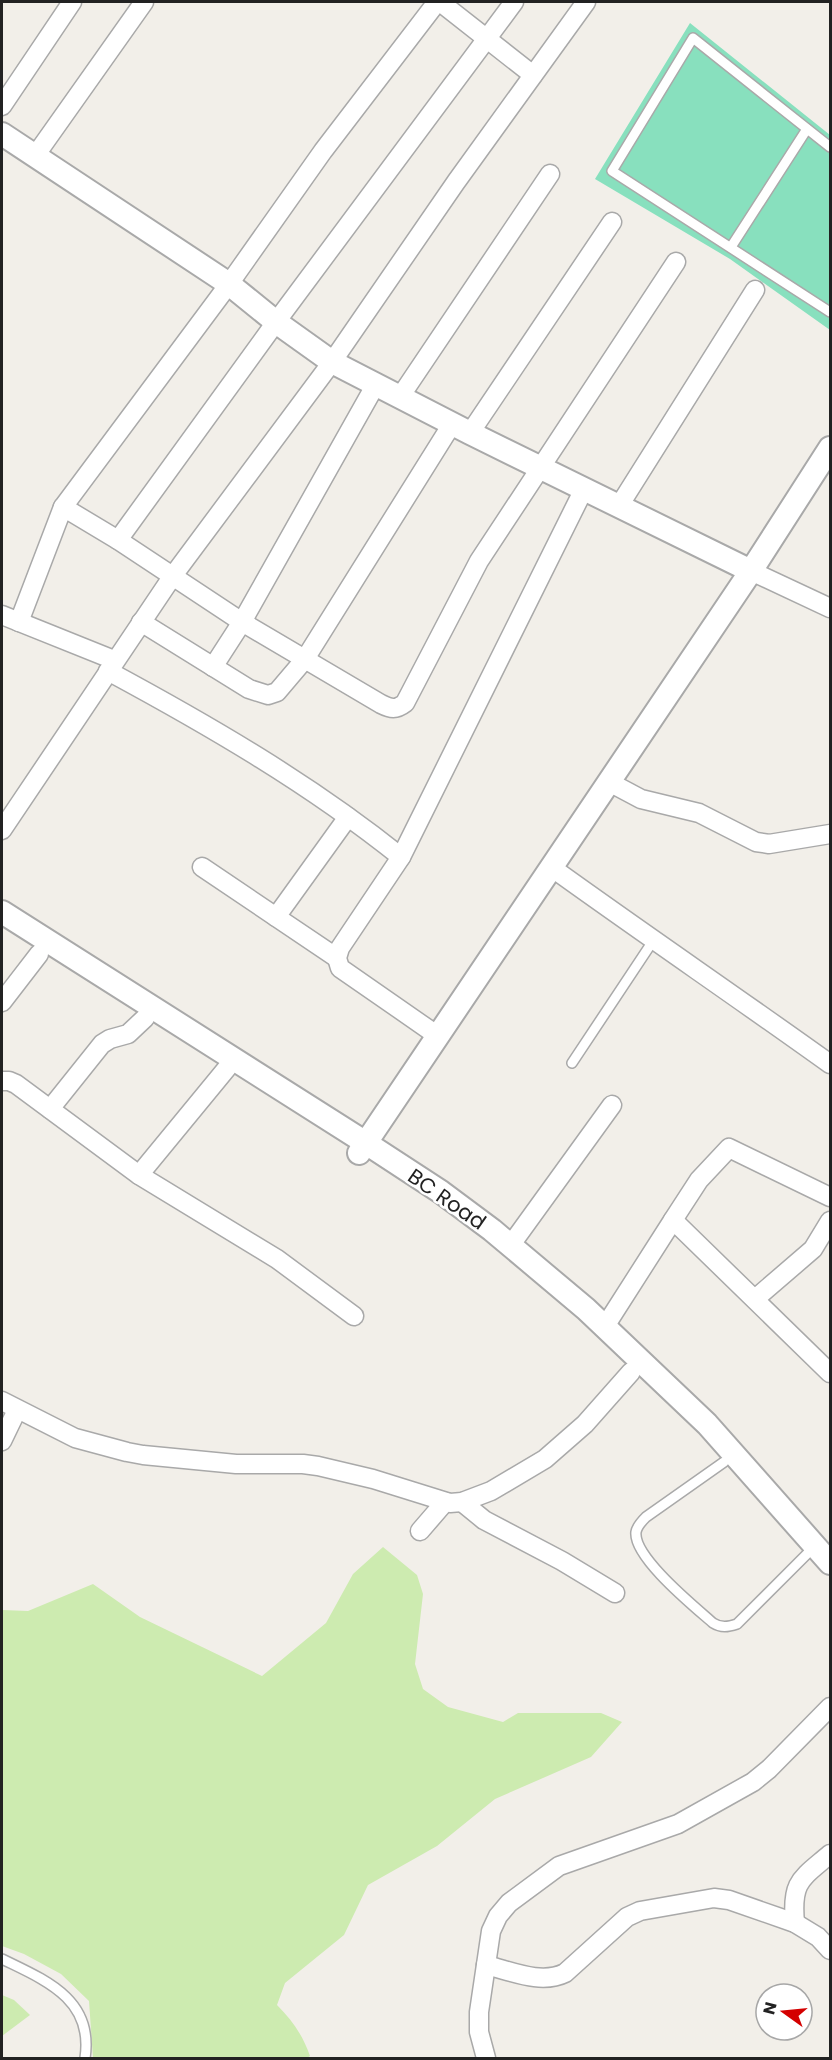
<svg xmlns="http://www.w3.org/2000/svg" width="832" height="2060" viewBox="0 0 832 2060" font-family="Poppins,sans-serif">
<rect width="100%" height="100%" fill="#f2efe9"/>
<g fill="#cdebb0">
<path d="M383 1547 417 1575 423 1594 415 1664 423 1689 448 1707 503 1722 518 1713H601L622 1722 591 1757 495 1799 437 1846 368 1885 344 1935 285 1983 277 2005C293 2021 303 2036 310 2056L307 2058H93L89 2001 61 1974 24 1954 2 1946V1610L28 1611 93 1584 140 1617 262 1676 326 1623 353 1574Z"/>
<path d="M2 1995 14 2000 30 2015 2 2036Z"/>
</g>
<path fill="#88e0be" d="M690 23 830 135V330L730 259 595 179Z"/>
<g fill="none" stroke-linecap="round" stroke-linejoin="round">
<g stroke="#a9a9a9" stroke-width="12">
<g id="service">
<path d="M830 147 693 38 612 171 830 312"/>
<path d="M731 247 807 129"/>
<path d="M572 1063 653 941"/>
<path d="M724 1462 646 1517C642 1521 637 1526 636 1532 633 1557 695 1607 713 1623 721 1628 728 1627 737 1624L815 1546"/>
<path d="M2 1959C45 1980 94 1999 85 2058"/>
</g>
</g>
<g stroke="#a9a9a9" stroke-width="21">
<g id="minor">
<path d="M440 2 533 75"/>
<path d="M2 106 72 2"/>
<path d="M35 156 144 2"/>
<path d="M400 397 550 174"/>
<path d="M470 433 612 222"/>
<path d="M619 506 755 290"/>
<path d="M63 507 229 284 323 151 437 2"/>
<path d="M118 540 276 322 514 2"/>
<path d="M751 571 830 608"/>
<path d="M2 615 114 660"/>
<path d="M19 622 63 507 118 540 242 622 381 704C391 709 396 710 405 703L479 561 676 262"/>
<path d="M141 622 249 689 268 695 277 692 305 659 452 424"/>
<path d="M213 667 242 622 376 384"/>
<path d="M108 671C210 726 310 784 401 857L340 948 337 958 340 968 438 1036"/>
<path d="M609 782 641 799 699 813 756 842 769 844 830 834"/>
<path d="M2 830 172 577 332 362 456 182 586 2"/>
<path d="M401 857 584 489"/>
<path d="M202 867 337 958"/>
<path d="M551 867C644 934 738 998 830 1064"/>
<path d="M276 917 348 817"/>
<path d="M2 1002 39 954"/>
<path d="M2 1081H9L16 1084 139 1175 277 1259 354 1316"/>
<path d="M50 1109 102 1044 110 1039 128 1034 145 1018"/>
<path d="M139 1175 227 1068"/>
<path d="M673 1220 699 1180 729 1148 830 1197"/>
<path d="M510 1246 612 1105"/>
<path d="M755 1299 813 1249 830 1221"/>
<path d="M604 1328 673 1220 830 1373"/>
<path d="M2 1401 75 1438 127 1452 143 1455 236 1464H303L318 1466 373 1479 450 1503 462 1502 491 1491 545 1459 585 1424 631 1372"/>
<path d="M2 1441 17 1410"/>
<path d="M462 1502 484 1520 562 1561 615 1593"/>
<path d="M420 1531 445 1502"/>
<path d="M795 1923C791 1881 801 1879 830 1854"/>
<path d="M486 1965C511 1971 541 1985 565 1973L627 1917 640 1911 714 1898 729 1900 795 1923 818 1937 830 1950"/>
<path d="M486 2058 479 2032V2012L491 1931 498 1916 509 1903 559 1866 678 1824 753 1782 769 1769 830 1707"/>
</g>
</g>
<g stroke="#a9a9a9" stroke-width="26">
<g id="tertiary">
<path d="M2 134 229 284 276 322 332 362 470 433 751 571"/>
<path d="M2 912 366 1143 441 1192 492 1230 586 1309 707 1424 830 1563"/>
<path d="M359 1153 751 571 830 448"/>
</g>
</g>
<use href="#service" stroke="#fff" stroke-width="9"/>
<use href="#minor" stroke="#fff" stroke-width="18"/>
<use href="#tertiary" stroke="#fff" stroke-width="22"/>
</g>
<g text-anchor="middle" dominant-baseline="central" stroke-width="5" stroke-linejoin="round" paint-order="stroke">
<g font-size="21" fill="#222" stroke="#fff">
<text transform="translate(447 1199) rotate(35)">BC Road</text>
</g>
</g>
<rect width="832" height="2060" fill="none" stroke="#222222" stroke-width="6"/>
<g transform="translate(784 2012) rotate(285)"><circle r="28" fill="#ffffff" stroke="#a7a7a7" stroke-width="1.5"/>
<path d="M0-4.5L10 22L0 15L-10 22Z" fill="#d40000"/>
<text y="-9" font-size="16" font-weight="bold" text-anchor="middle" fill="#222222">N</text>
</g>
</svg>
